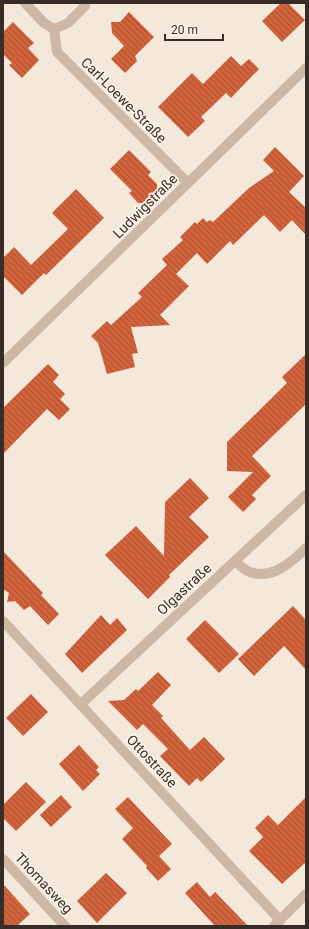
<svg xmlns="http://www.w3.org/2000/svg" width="309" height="929" viewBox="0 0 309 929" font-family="Roboto,sans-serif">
<defs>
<pattern id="building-back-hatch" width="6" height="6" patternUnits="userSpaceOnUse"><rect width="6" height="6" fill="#d0623c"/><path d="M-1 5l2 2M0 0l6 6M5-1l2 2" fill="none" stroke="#aa5132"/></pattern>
</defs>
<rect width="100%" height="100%" fill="#f4e8da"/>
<g fill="url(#building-back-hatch)">
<path d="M281 3H288L305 20 282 42 262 21Z"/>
<path d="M129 12 154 37 135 56 137 61 125 73 111 59 124 46 112 33 111 22H120Z"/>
<path d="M13 22 34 43 28 48 39 60 22 78 9 65 12 63 3 54V32Z"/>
<path d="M231 56 241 66 249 59 259 69 231 98 226 93 201 117 205 121 188 137 158 107 192 73 203 84Z"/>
<path d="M275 147 304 176 289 192 306 208V235L292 220 280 232 264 215 233 245 230 241 207 264 197 253 176 274 189 286 160 315 170 325 131 327 138 353 132 354 135 367 107 374 98 343 91 336 107 321 111 325 142 297 138 293 167 265 162 259 183 240 180 237 195 222 197 224 203 218 207 222 210 220 213 222 249 188 274 171 263 160Z"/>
<path d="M129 150 151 172 148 175 157 184V190L144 203H138L129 193 132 191 110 169Z"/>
<path d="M76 189 104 218 46 275 44 273 22 295 3 276V258L14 247 31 265 68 229 52 213Z"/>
<path d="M306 354V404L252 456 271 476 252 495 256 499 243 512 228 497 253 472 227 471V442L287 383 282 377Z"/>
<path d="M48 364 59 375 53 382 65 394 60 399 70 409 59 420 47 409 3 454V408Z"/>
<path d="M190 478 209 498 189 517 209 537 169 575 170 577 148 599 105 555 136 526 164 556 165 502Z"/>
<path d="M3 551 43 593 41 595 59 614 48 625 30 606 24 610 15 601 7 602 9 593 3 589Z"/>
<path d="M293 606 306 620V670L284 646 254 676 238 659Z"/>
<path d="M101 615 110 625 117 618 127 630 82 673 65 654Z"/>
<path d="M205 620 239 654 219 673 186 639Z"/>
<path d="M158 672 171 685 152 705 163 716 161 718 190 750 204 737 225 759 201 782 197 778 189 786 160 756 168 749 143 724 137 730 108 701 124 700 136 689 138 691Z"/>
<path d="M31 694 48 712 23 736 6 718Z"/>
<path d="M79 745 99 767 96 770 100 774 83 791 59 764Z"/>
<path d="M26 782 46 802 16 831 3 818V805Z"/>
<path d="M61 795 72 807 51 827 40 815Z"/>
<path d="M128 797 172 844 159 856 171 869 158 881 146 868 147 866 122 839 133 828 115 809Z"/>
<path d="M306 797V862L282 884 249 851 263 837 255 828 268 815 278 825Z"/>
<path d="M106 873 127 893 97 923 77 901Z"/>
<path d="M197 882 210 897 215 892 248 926H215L185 893Z"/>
<path d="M3 884 30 914 17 926H3Z"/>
</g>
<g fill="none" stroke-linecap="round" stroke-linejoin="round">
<path stroke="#cdb8a5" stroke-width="10" d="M235 561C239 565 245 570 250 572 272 580 292 562 306 548"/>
<g stroke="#cdb8a5" stroke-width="10">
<path d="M25 3 44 23 54 29 68 23 85 6 84 3"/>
<path d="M54 29 57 52 188 183"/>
<path d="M3 363 306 68"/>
<path d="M3 621 280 920"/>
<path d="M81 704 306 495"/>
<path d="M3 859 65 926"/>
<path d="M274 926 306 894"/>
</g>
</g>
<g text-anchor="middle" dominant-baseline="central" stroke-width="3.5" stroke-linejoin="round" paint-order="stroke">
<g font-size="14" fill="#382c27" stroke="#fbf2e7">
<text transform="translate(124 100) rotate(45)">Carl-Loewe-Straße</text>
<text transform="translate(145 206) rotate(-45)">Ludwigstraße</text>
<text transform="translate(184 589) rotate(-43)">Olgastraße</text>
<text transform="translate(152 761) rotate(47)">Ottostraße</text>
<text transform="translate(44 883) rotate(47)">Thomasweg</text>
</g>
</g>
<rect width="309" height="929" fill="none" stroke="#382c27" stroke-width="8"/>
<path d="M165 34v6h58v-6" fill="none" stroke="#382c27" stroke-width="2"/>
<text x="171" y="34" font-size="12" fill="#382c27" stroke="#fbf2e7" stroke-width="3" paint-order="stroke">20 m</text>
</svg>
